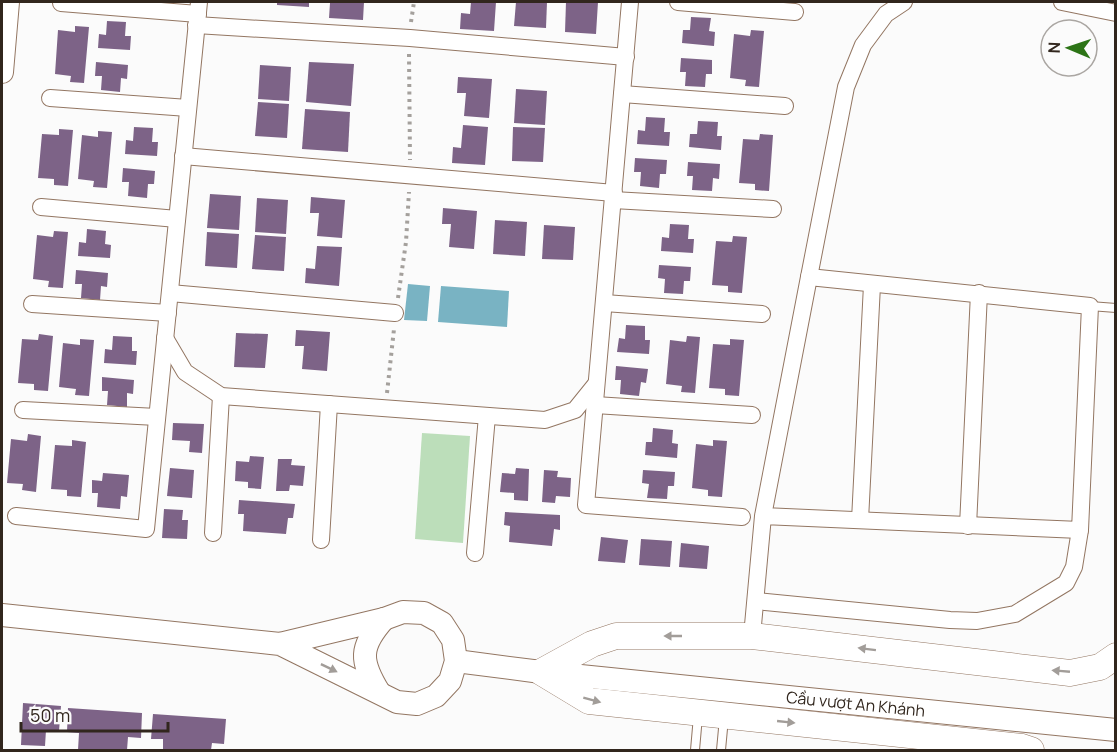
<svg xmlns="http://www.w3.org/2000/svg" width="1117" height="752" viewBox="0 0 1117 752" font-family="Manrope,sans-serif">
<rect width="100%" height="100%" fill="#fbfbfb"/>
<path fill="#bcdeba" d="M422 433 470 436 463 543 415 539Z"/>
<g fill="#79b3c3">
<path d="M408 284 430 286 427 321 404 320Z"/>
<path d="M441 286 509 291 507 327 438 322Z"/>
</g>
<g fill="#7d6387">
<path d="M277 2H309V7L277 5Z"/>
<path d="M339 2H364L363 20 329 18 330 3H339Z"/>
<path d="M471 2H496L494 31 460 29 461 13 470 14Z"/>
<path d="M516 2H547L546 28 514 26Z"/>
<path d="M566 2H598L596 34 565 32Z"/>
<path d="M691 17 711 18 709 31 715 32 714 46 682 43 683 30H690Z"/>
<path d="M107 21 126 22 125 36H131L130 50 98 48 99 34 106 35Z"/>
<path d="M75 26 89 27 84 83 70 82 71 76 55 74 58 30 75 32Z"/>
<path d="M751 30 764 31 759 87 745 86 746 80 730 78 734 34 750 36Z"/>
<path d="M681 58 712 60V74H706L705 87 685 86 686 72H680Z"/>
<path d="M96 62 128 65 127 79 121 78 120 92 101 90 102 76H95Z"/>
<path d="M309 62 354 64 351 106 306 102Z"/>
<path d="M260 65 291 67 289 101 258 99Z"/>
<path d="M458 77 492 79 489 118 464 116 466 93H457Z"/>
<path d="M516 89 547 91 545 125 514 123Z"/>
<path d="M258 102 289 104 287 138 255 136Z"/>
<path d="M305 109 350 112 348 152 302 149Z"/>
<path d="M646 117 665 118 664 132H670L669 146 637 144 638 130 645 131Z"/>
<path d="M698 121 718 122 717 136H722L721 150 689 147 690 134H697Z"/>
<path d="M463 125 488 127 485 165 452 163 453 147 461 148Z"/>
<path d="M134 127 153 128 152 142H158L157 156 125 154 126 140 133 141Z"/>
<path d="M513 127 545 128 543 162 512 161Z"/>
<path d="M59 129 73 130 68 186 54 185V179L38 178 42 134 59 135Z"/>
<path d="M98 131 112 132 107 188 93 187 94 181 78 179 82 135 98 137Z"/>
<path d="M760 134 773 135 769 191 755 190V184L739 183 743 139 759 140Z"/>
<path d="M635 158 667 160 666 174H660L659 188 640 186 641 172H634Z"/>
<path d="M688 162 720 164 719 179 713 178 712 191 692 190 693 176H687Z"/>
<path d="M123 168 155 171 154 184H148L147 198 128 196 129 182H122Z"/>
<path d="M210 194 241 196 239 230 207 228Z"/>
<path d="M311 197 345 200 342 238 317 236 319 213H310Z"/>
<path d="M257 198 288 200 286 234 255 232Z"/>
<path d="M443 208 477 211 474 249 449 247 451 224H442Z"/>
<path d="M495 220 527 222 525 256 493 254Z"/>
<path d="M670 224 689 225 688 239H694L693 253 661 251 662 237 669 238Z"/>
<path d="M544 225 575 227 573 260 542 259Z"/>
<path d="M87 229 106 231 105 244 111 245 110 258 78 256 79 242 86 243Z"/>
<path d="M54 231 68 232 63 288 48 287 49 281 33 279 37 235 53 237Z"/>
<path d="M207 232 239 234 237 268 205 266Z"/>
<path d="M255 235 286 237 284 271 252 269Z"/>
<path d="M733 236 747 237 742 293 728 292V286L712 285 716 241 732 242Z"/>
<path d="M317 246 342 247 339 286 305 283 306 268 315 269Z"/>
<path d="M659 265 691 267 690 281H684L683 294 664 293 665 279 658 278Z"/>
<path d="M76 270 108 273 107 287 101 286 100 300 81 298 82 284H75Z"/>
<path d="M626 325 645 326V340H650L649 354 617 352 619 338 625 339Z"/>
<path d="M296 330 330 332 327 371 302 369 304 346H295Z"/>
<path d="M236 333 268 334 265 368 234 367Z"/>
<path d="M39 334 53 336 48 391 34 390V384L18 383 22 339 38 340Z"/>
<path d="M113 336 132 337V351H137L136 365 104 363 105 349 112 350Z"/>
<path d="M687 336 700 337 695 393 681 392 682 386 666 384 670 340 686 342Z"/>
<path d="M80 339 94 340 89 396 75 395 76 389 59 387 63 343 80 345Z"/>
<path d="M730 339 744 340 739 396 725 395V389L709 388 713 344 730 345Z"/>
<path d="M616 366 648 369 646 383 641 382 639 396 620 394 621 380H615Z"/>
<path d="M102 377 134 380 133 394 127 393V407L107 405 108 391H102Z"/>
<path d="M173 423 204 424 202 453 189 452 190 441 172 440Z"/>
<path d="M653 428 673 430 672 443 678 444 677 458 645 455 646 442H652Z"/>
<path d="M28 434 41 436 36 492 22 490 23 484 7 483 11 439 27 441Z"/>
<path d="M72 440 86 442 81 497 67 496V490L51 489 55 445 72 446Z"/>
<path d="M713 440 727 441 722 497 708 496V490L692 488 696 444 713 446Z"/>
<path d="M250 456 264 457 261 489 248 488V482L235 481 236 461 249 462Z"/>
<path d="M278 459H292L291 465 305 466 303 486 290 485 289 491H276Z"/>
<path d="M170 468 194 470 192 498 167 496Z"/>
<path d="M516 468 529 469 528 501 514 500V493L500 492 502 473 515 474Z"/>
<path d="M544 470 558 471 557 477 571 478 570 497 556 496 555 503 542 502Z"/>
<path d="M643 470 675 472 674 486H668L667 499 647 498 649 484 642 483Z"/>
<path d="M103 473 129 475 127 497 121 496 120 509 97 507 98 493H92V480L102 481Z"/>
<path d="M239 500 295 504 293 518H288L286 534 243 531 244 514H238Z"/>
<path d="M164 509 183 510 182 520H188L187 539 162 538Z"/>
<path d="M505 512 560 515V530L554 529 552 546 509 542 510 526 504 525Z"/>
<path d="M601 537 628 540 625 563 598 561Z"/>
<path d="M641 539 672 541 670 567 639 565Z"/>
<path d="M681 543 709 546 707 569 679 567Z"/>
<path d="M23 703 61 706 59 731 46 730 45 746 21 745Z"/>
<path d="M68 708 142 713 141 738 128 737 127 750H78L79 733 67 732Z"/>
<path d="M153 714 226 719 224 744 212 743 211 750H163V739H151Z"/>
</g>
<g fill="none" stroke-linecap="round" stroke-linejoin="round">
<g stroke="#937662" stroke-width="10">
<g id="lane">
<path d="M1090 306 1116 308"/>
<path d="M695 750 698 716"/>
<path d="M721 750 724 718"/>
</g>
</g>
<g stroke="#937662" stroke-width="18">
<g id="street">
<path d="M630 2 586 505 742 517"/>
<path d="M678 2 795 12"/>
<path d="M1062 2 1116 13"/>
<path d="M61 3 198 14"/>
<path d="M196 25 410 38 626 57"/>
<path d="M622 94 785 106"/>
<path d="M50 98 188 108"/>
<path d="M183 156 614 193"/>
<path d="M613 200 773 209"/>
<path d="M41 207 177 219"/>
<path d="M809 277 846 87 863 45 886 14 904 2"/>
<path d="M170 293 395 313"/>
<path d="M604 303 762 314"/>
<path d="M32 304 168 313"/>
<path d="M165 338 185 372 221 396 545 420 575 410 596 384"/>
<path d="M595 405 752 415"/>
<path d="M23 410 157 417"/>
<path d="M16 516 146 529 199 2"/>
<path d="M860 520 872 285"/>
<path d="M968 526 979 293"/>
<path d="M213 533 221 396"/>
<path d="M321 540 329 404"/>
<path d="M475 553 487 416"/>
<path d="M756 601 950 620 977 621 1015 614 1066 583 1074 567 1080 530"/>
<path d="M752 636 763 516 809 277 1090 306 1080 530 763 516"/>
</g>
</g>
<g stroke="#937662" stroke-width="24">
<g id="secondary">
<path d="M2 72 8 2"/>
<path d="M2 615 280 644 384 619 403 612 424 613 442 623 453 640 456 661 450 681 436 696 417 704 397 702 280 644"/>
<path id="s1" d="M456 661 541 672 1116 730"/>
<path d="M379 692C360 661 359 647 384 619"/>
</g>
</g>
<g stroke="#937662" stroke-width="27">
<path id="primary" d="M1031 750 1022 747 589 701 541 672 592 644 616 636H752L1070 673 1100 667 1116 656"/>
</g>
<g stroke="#a4a09c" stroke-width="4" stroke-dasharray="3 4.5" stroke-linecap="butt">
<path d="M411 22 414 2"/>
<path d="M409 54 410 160"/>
<path d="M398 298 406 242 409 192"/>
<path d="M387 393 394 329"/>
</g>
<use href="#lane" stroke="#fff" stroke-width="8"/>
<use href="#street" stroke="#fff" stroke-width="16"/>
<use href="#secondary" stroke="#fff" stroke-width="22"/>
<use href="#primary" stroke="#fff" stroke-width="26"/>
</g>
<defs><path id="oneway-solid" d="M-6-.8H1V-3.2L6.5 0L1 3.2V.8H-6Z" transform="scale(1.5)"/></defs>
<g fill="#a29d99">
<use href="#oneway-solid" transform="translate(673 636) rotate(180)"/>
<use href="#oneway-solid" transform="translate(867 649) rotate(-173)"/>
<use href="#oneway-solid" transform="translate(329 668) rotate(26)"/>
<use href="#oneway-solid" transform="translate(1061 671) rotate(-175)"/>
<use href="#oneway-solid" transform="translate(592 700) rotate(15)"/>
<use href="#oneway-solid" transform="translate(786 722) rotate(6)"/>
</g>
<g text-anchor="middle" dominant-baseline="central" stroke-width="6" stroke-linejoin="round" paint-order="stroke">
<g font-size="16" fill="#31261d" stroke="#fbfbfb">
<text stroke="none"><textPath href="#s1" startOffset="402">Cầu vượt An Khánh</textPath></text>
</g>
</g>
<rect width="1117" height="752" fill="none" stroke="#31261d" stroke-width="6"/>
<g transform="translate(1069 48) rotate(272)"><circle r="28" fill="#fbfbfb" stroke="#aaa6a2" stroke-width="1.5"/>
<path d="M0-4.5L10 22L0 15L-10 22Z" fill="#2c7416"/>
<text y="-9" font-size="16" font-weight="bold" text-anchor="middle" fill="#31261d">N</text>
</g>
<path d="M21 722v9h147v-9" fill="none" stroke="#31261d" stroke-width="3"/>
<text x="30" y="722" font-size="18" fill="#31261d" stroke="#fbfbfb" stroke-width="4.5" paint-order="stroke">50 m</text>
</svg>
